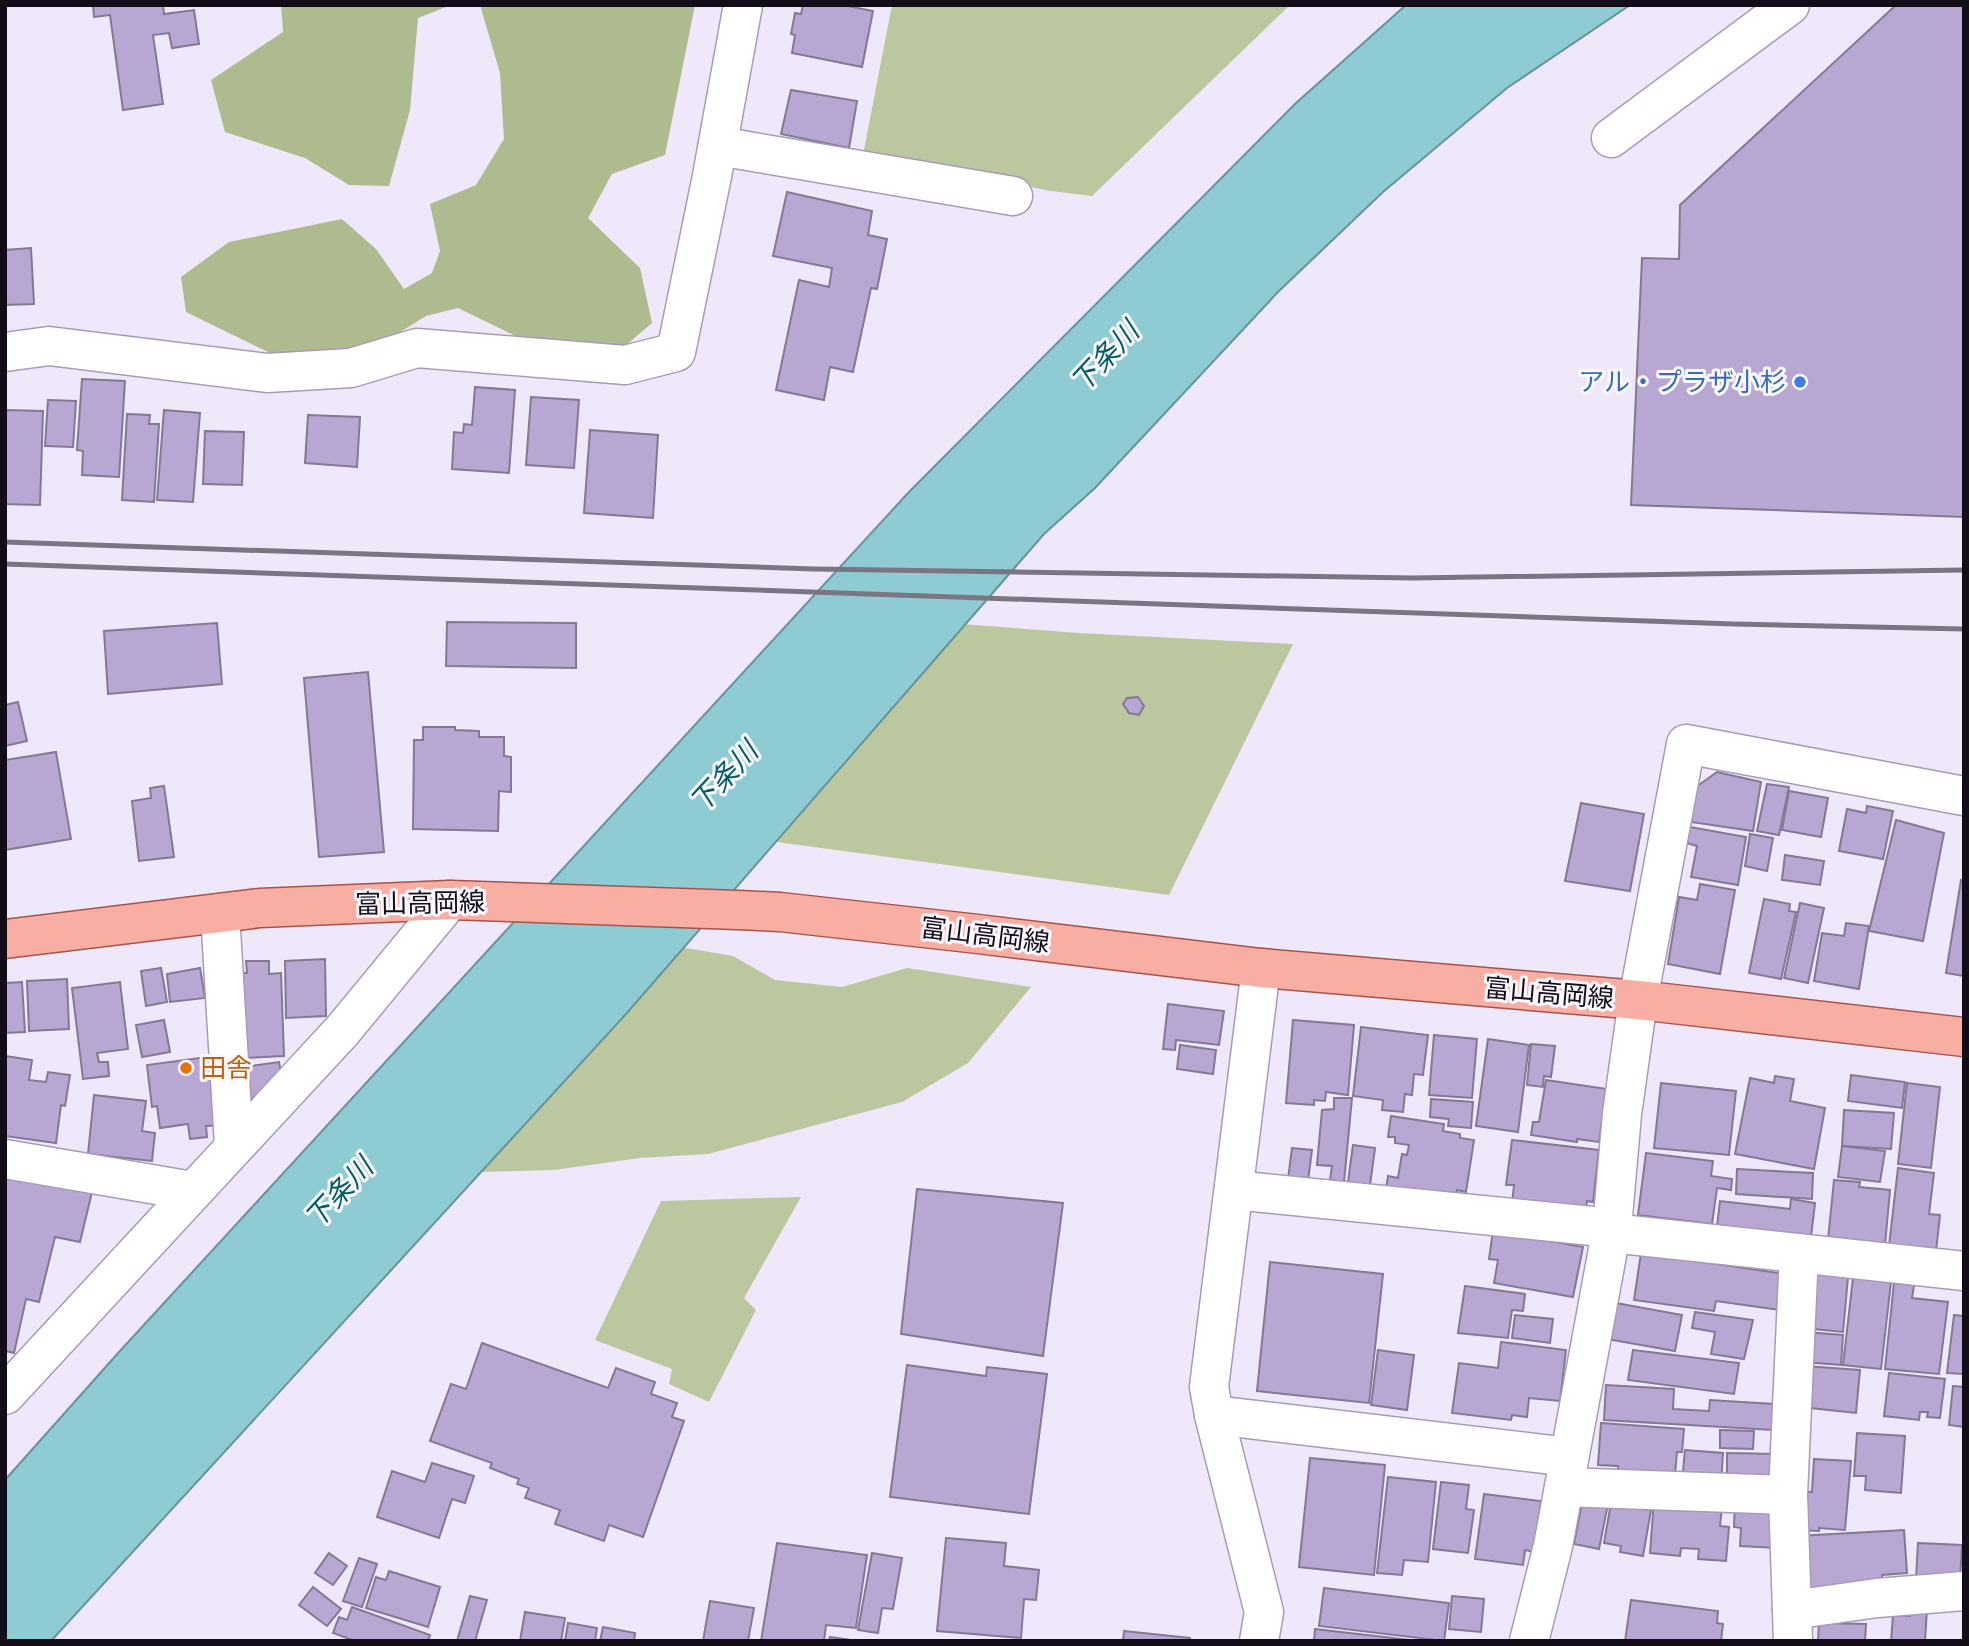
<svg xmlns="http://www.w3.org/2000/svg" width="1969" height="1646" viewBox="0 0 1969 1646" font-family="Jost,'Noto Sans JP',sans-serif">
<rect width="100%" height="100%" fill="#efe8fb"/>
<g fill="#bac79f">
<path d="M892 5H1290L1092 196 1051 191 863 155Z"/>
<path d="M935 622 1079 633 1293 644 1169 895 733 836Z"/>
<path d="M680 947 733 956 775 980 842 987 907 968 1031 987 968 1063 902 1102 708 1154 640 1158 554 1170 477 1172Z"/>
<path d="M801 1197 744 1298 756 1310 709 1402 669 1384 672 1369 595 1340 661 1201Z"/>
</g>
<g fill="#adbb8e">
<path d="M281 5H451L418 18 410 110 389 186 349 185 305 158 225 132 211 80 283 32Z"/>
<path d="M480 5H695L665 155 612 174 588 218 640 268 652 323 618 352 526 341 458 308 426 316 376 347 278 357 186 312 181 277 229 242 342 219 376 249 404 289 432 273 440 251 430 204 476 185 504 139 500 73Z"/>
</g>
<path fill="#8ecbd2" stroke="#69929a" stroke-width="2" d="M1406 5H1630L1507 88 1383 192 1278 292 1095 488 1044 534 626 1014 51 1641H5V1480L119 1352 908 493 1296 103Z"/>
<g fill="#b8a7d2" stroke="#847895" stroke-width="2">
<path d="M93 5H163L164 14 194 10 199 44 172 48 169 33 153 35 163 104 123 110 110 15 94 17Z"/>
<path d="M803 5H843L873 11 862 67 792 53 795 35 791 34 795 13 801 14Z"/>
<path d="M1896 5H1964V517L1631 505 1642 258 1679 259 1680 205Z"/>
<path d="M791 90 857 101 849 148 781 134Z"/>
<path d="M787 192 872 211 868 235 887 239 877 289 871 288 853 372 830 367 824 400 776 390 799 280 829 287 832 268 773 256Z"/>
<path d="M31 248 34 304 5 305V250Z"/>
<path d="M82 379 125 381 119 477 82 475 83 451 77 450Z"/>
<path d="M475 387 515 390 509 473 452 469 454 432 463 433 464 424 472 425Z"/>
<path d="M531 397 579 400 574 468 526 465Z"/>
<path d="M48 400 76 401 73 447 45 446Z"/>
<path d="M5 410 43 411 40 505 5 504Z"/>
<path d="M164 410 200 413 193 502 157 500Z"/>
<path d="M127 414 150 415 149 424H159L154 502 122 500Z"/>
<path d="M308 415 360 417 357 467 305 463Z"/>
<path d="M590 430 658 435 653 518 584 513Z"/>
<path d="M205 431 244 432 242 485 203 484Z"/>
<path d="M447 622 576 623V668L446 666Z"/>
<path d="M217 623 222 684 108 694 104 631Z"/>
<path d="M368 672 384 852 319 857 304 678Z"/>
<path d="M1138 697 1144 706 1139 715 1129 713 1123 704 1127 698Z"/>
<path d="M18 702 27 741 5 746V705Z"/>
<path d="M423 727H455V730L479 731V737H504V756L511 757V792L499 791 498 831 413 829 414 740H423Z"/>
<path d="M56 752 71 839 5 850V760Z"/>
<path d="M1717 772 1761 782 1753 831 1691 822 1696 787Z"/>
<path d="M1767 784 1789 787 1779 835 1757 831Z"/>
<path d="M164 786 174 857 139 861 132 801 151 798 150 788Z"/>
<path d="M1789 791 1828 798 1821 837 1782 830Z"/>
<path d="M1581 803 1644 814 1630 891 1565 881Z"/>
<path d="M1867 806 1893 811 1883 859 1839 851 1847 809 1866 813Z"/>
<path d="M1896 820 1944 833 1923 941 1869 931Z"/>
<path d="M1690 827 1746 837 1738 885 1691 877 1697 846 1687 843Z"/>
<path d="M1750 834 1773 838 1767 871 1745 866Z"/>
<path d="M1785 855 1824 861 1820 885 1782 880Z"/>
<path d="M1961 880 1964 881V976L1946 973Z"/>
<path d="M1700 884 1735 890 1720 974 1668 964 1679 897 1697 900Z"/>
<path d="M1764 899 1790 904 1789 911 1796 912 1781 979 1749 973Z"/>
<path d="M1800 903 1824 908 1808 983 1784 978Z"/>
<path d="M1846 923 1869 926 1859 989 1814 981 1822 933 1844 936Z"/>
<path d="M325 959 326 1016 286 1018 285 961Z"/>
<path d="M246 961H269V974L281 973 284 1056 244 1058 242 973H247Z"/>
<path d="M161 968 167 1002 146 1006 141 971Z"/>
<path d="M200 968 205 998 170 1002 167 974Z"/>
<path d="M67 979 69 1029 29 1031 27 981Z"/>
<path d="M22 982 25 1032 5 1033V983Z"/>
<path d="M120 982 128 1049 97 1053 99 1062H108L109 1076 83 1079 72 988Z"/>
<path d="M1168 1004 1224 1011 1219 1045 1176 1040 1175 1050 1163 1049Z"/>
<path d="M164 1020 170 1052 142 1057 136 1025Z"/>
<path d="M1293 1020 1354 1025 1348 1095 1326 1092 1325 1101 1314 1100V1105L1286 1103Z"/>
<path d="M1361 1027 1428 1035 1423 1075 1414 1074 1412 1095 1405 1094 1403 1112 1382 1110 1383 1100 1353 1096Z"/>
<path d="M1434 1035 1477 1039 1472 1098 1429 1095Z"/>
<path d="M1488 1039 1529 1045 1518 1132 1476 1126Z"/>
<path d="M1531 1044 1555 1046 1551 1077 1544 1076 1543 1087 1527 1085Z"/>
<path d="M1180 1045 1216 1050 1213 1074 1177 1069Z"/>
<path d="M5 1056 32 1060 29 1080 46 1082 48 1072 70 1075 65 1106 61 1105 56 1143 5 1136Z"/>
<path d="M214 1056 223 1125 206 1126 207 1137 190 1139 188 1124 160 1128 157 1106 152 1107 147 1065Z"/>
<path d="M279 1062 281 1073 250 1101 243 1067Z"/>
<path d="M1851 1075 1905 1082 1902 1108 1848 1101Z"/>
<path d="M1775 1076 1794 1079 1790 1101 1825 1108 1814 1169 1735 1154 1750 1078 1774 1083Z"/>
<path d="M1546 1080 1607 1089 1599 1142 1577 1139V1142L1531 1135 1533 1122H1539Z"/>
<path d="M1661 1083 1736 1091 1729 1155 1654 1148Z"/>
<path d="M1907 1083 1940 1087 1931 1168 1898 1164Z"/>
<path d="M94 1095 146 1101 142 1131 155 1133 152 1161 88 1154Z"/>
<path d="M1334 1098H1352L1344 1182 1330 1180 1332 1166 1317 1165 1322 1110 1334 1109Z"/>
<path d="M1431 1099 1473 1102 1471 1128 1448 1126 1449 1119 1430 1117Z"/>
<path d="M1844 1110 1894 1113 1891 1149 1842 1146Z"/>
<path d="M1391 1116 1444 1124 1443 1131 1460 1134V1138L1474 1140 1466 1192 1457 1190 1456 1200 1386 1190 1388 1176 1398 1178 1402 1154 1407 1155 1409 1145 1395 1143V1137H1388Z"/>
<path d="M1512 1140 1599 1150 1593 1202 1587 1201 1586 1212 1512 1204 1514 1185H1506Z"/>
<path d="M1353 1145 1375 1148 1370 1185 1348 1182Z"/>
<path d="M1842 1146 1885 1151 1880 1182 1838 1177Z"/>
<path d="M1292 1148 1312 1150 1308 1181 1288 1179Z"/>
<path d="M1646 1153 1713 1161 1711 1176 1732 1179 1731 1190 1717 1188 1712 1224 1638 1215Z"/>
<path d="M1898 1168 1934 1173 1929 1214 1940 1215 1936 1251 1889 1246Z"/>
<path d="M1737 1169 1813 1173 1812 1199 1736 1194Z"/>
<path d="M5 1172 92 1192 80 1242 55 1237 39 1302 26 1299 14 1353 5 1351Z"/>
<path d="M1834 1180 1860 1182 1859 1187 1890 1190 1885 1245 1828 1240Z"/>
<path d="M917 1189 1063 1203 1043 1356 901 1334Z"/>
<path d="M1791 1199 1815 1203 1811 1237 1717 1227 1720 1201 1790 1209Z"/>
<path d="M1493 1231 1583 1247 1573 1297 1494 1283 1498 1260 1489 1259Z"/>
<path d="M1641 1253 1785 1274 1780 1310 1716 1301 1714 1311 1634 1300Z"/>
<path d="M1270 1262 1383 1274 1369 1403 1257 1391Z"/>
<path d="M1809 1274 1848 1277 1843 1332 1804 1328Z"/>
<path d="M1853 1278 1891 1282 1881 1369 1843 1365Z"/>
<path d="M1894 1283 1914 1285 1912 1298 1948 1302 1939 1374 1885 1369Z"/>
<path d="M1465 1286 1525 1294 1523 1311 1512 1310 1508 1338 1458 1333Z"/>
<path d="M1616 1303 1682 1315 1675 1351 1607 1339Z"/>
<path d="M1695 1312 1753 1320 1744 1359 1711 1354 1715 1332 1692 1328Z"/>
<path d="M1515 1315 1553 1319 1550 1343 1512 1338Z"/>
<path d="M1954 1315 1964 1316V1374L1947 1373Z"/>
<path d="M1805 1332 1843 1335 1841 1365 1803 1362Z"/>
<path d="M1501 1342 1566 1350 1560 1401 1529 1398 1527 1417 1512 1415 1511 1420 1452 1413 1459 1363 1498 1368Z"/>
<path d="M482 1343 608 1388 616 1368 655 1382 651 1394 677 1403 672 1417 684 1421 643 1537 609 1525 604 1541 555 1524 560 1510 525 1498 529 1488 517 1484 519 1479 490 1468 492 1463 430 1441 451 1384 466 1389Z"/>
<path d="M1378 1350 1414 1355 1407 1410 1371 1405Z"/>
<path d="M1633 1350 1739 1363 1734 1394 1628 1380Z"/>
<path d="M907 1365 986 1376 987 1367 1047 1374 1029 1514 890 1497Z"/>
<path d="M1805 1366 1860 1370 1856 1413 1801 1407Z"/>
<path d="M1889 1373 1945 1379 1940 1418 1927 1417 1928 1412H1920L1919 1420 1884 1416Z"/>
<path d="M1606 1385 1674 1389 1673 1409 1709 1411 1710 1400 1774 1404 1773 1430 1604 1420Z"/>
<path d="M1953 1386 1964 1387V1427L1949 1425Z"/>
<path d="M1601 1423 1684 1429 1682 1452H1677L1674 1485 1617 1481 1618 1466 1598 1465Z"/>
<path d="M1720 1430 1754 1431 1753 1449 1720 1448Z"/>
<path d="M1857 1433 1905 1436 1901 1493 1865 1490 1866 1476H1854Z"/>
<path d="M1685 1450 1723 1453 1721 1485 1682 1482Z"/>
<path d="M1727 1453 1777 1454 1775 1486 1727 1485Z"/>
<path d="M1310 1458 1385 1465 1374 1575 1299 1567Z"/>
<path d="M1814 1459 1851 1461 1845 1530 1819 1528V1531L1797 1530 1800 1491 1812 1492Z"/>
<path d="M432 1463 474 1476 465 1503 452 1499 439 1538 377 1517 392 1471 425 1482Z"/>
<path d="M1388 1477 1436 1482 1428 1562 1404 1560 1402 1575 1377 1573Z"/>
<path d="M1441 1482 1469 1485 1466 1509 1474 1510 1468 1553 1433 1549Z"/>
<path d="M1484 1494 1541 1501 1534 1552 1525 1550 1523 1565 1475 1559Z"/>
<path d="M1612 1497 1626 1506 1651 1510 1643 1556 1620 1552 1621 1546 1604 1543Z"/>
<path d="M1583 1498 1608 1504 1599 1549 1574 1544Z"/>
<path d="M1654 1500 1722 1506 1720 1526 1729 1527 1726 1561 1698 1559 1699 1549 1681 1548 1680 1556 1650 1553Z"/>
<path d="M1735 1501 1779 1503 1777 1548 1740 1546 1741 1528 1734 1527Z"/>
<path d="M1904 1530 1907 1573 1882 1575V1589L1808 1593 1798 1536Z"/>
<path d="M946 1538 1006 1543 1004 1566 1039 1570 1036 1600 1024 1599 1021 1638 937 1631Z"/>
<path d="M777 1543 867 1555 856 1628 826 1625 824 1641H761Z"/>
<path d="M1918 1543 1962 1545 1960 1581 1916 1579Z"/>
<path d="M329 1553 347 1566 333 1585 315 1573Z"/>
<path d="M872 1553 902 1558 893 1609 882 1608 878 1633 858 1630Z"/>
<path d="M359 1558 377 1564 362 1607 343 1601Z"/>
<path d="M389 1571 440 1587 428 1627 366 1608 376 1577 386 1580Z"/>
<path d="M313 1587 341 1609 327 1626 299 1605Z"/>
<path d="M1324 1588 1449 1603 1444 1641 1319 1626Z"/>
<path d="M470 1596 487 1600 475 1641H457Z"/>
<path d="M1452 1596 1484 1599 1481 1632 1449 1629Z"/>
<path d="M1631 1600 1718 1611 1717 1623 1723 1624 1721 1641H1625Z"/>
<path d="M710 1601 754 1608 748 1641H703Z"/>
<path d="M352 1607 430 1635 428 1641H355L333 1633 339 1617 347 1620Z"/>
<path d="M1910 1608 1927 1609 1925 1641H1891L1893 1615 1910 1616Z"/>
<path d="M525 1612 565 1618 561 1641H520Z"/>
<path d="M568 1623 597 1628 595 1641H565Z"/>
<path d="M1819 1623 1866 1624 1865 1641H1818Z"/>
<path d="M603 1627 635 1633 634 1641H600Z"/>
<path d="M1315 1629 1419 1641H1314Z"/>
<path d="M1124 1631 1190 1638V1641H1123Z"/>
<path d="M830 1637 858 1641H829Z"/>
</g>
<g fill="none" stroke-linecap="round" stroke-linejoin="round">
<g stroke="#a79bb9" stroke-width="41">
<g id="minor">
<path d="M1611 138 1790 5"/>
<path d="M718 146 1013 196"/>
<path d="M5 352 49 346 267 373 351 368 417 348 625 365 676 352 712 176 743 5"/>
<path d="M220 913 234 1145"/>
<path d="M5 1159 192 1191"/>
<path d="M1234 1190 1612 1228"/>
<path d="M1611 1233 1964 1271"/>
<path d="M5 1395 342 1031 450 900"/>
<path d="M1214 1415 1569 1457"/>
<path d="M1564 1487 1788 1495"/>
<path d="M1792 1610 1877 1598 1964 1591"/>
<path d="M1259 1641 1264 1612 1214 1415 1209 1387 1261 968"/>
<path d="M1529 1641 1553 1546 1612 1228 1622 1114 1638 1000 1686 744 1964 796"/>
<path d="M1793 1641 1788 1495 1799 1253"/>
</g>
</g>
<g stroke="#a6534b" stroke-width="41">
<path id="major" d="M5 939 260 908 450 900 738 910 780 912 978 934 1261 968 1638 1000 1964 1037"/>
</g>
<use href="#minor" stroke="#fff" stroke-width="38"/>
<use href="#major" stroke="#f9aea4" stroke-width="38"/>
<g stroke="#7a7483" stroke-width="5">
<path d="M5 542 814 569 1413 578 1964 570"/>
<path d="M5 564 1734 624 1964 629"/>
</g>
</g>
<circle fill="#3f7fe0" stroke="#faf8fe" stroke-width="2.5" cx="1800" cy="382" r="7"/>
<circle fill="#e8710a" stroke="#faf8fe" stroke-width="2.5" cx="186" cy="1068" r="7"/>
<g text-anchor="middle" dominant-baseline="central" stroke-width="6" stroke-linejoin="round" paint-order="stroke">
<g font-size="26" fill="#366cbe" stroke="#faf8fe" text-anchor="end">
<text x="1786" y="382">アル・プラザ小杉</text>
</g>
<g font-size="26" fill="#120d18" stroke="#faf8fe">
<text transform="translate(420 903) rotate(-1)">富山高岡線</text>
<text transform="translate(985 935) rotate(7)">富山高岡線</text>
<text transform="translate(1549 993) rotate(5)">富山高岡線</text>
</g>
<g font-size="26" fill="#c56008" stroke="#faf8fe" text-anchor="start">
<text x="200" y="1068">田舎</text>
</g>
<g font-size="28" font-style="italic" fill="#005d64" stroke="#faf8fe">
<text transform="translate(1105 357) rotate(-47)">下条川</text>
<text transform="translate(724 777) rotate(-47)">下条川</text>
<text transform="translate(339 1193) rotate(-47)">下条川</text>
</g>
</g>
<rect width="1969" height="1646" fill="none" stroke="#120d18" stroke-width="14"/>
</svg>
